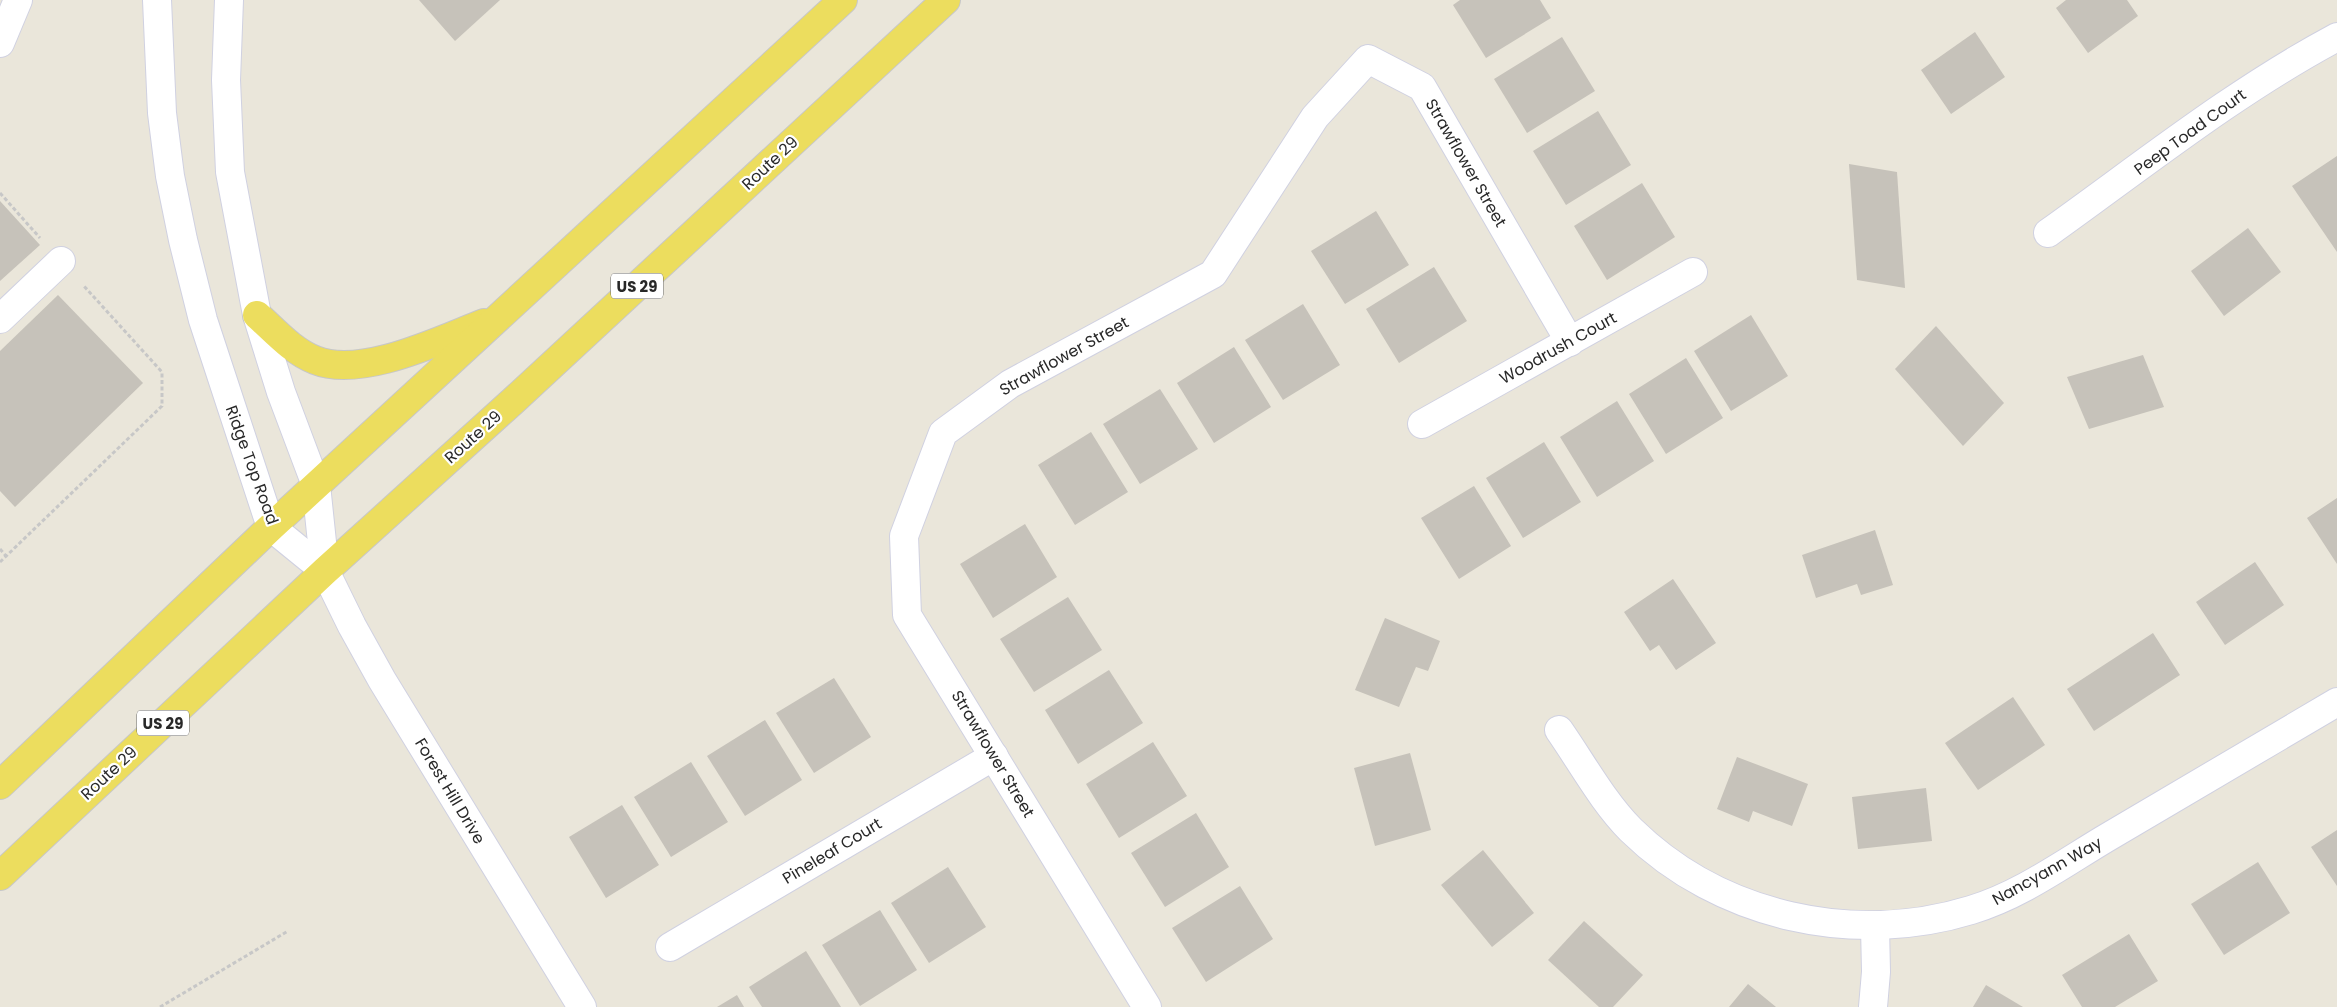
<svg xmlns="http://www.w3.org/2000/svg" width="2337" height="1007" viewBox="0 0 2337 1007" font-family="Poppins,sans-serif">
<rect width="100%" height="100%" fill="#eae6da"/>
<g fill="#c6c2ba">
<path d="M419 0H500L455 41Z"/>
<path d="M1460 0H1540L1551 18 1486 58 1453 5Z"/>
<path d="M2066 0H2127L2138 16 2088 53 2056 8Z"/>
<path d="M1975 32 2005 77 1951 114 1921 70Z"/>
<path d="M1562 37 1595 91 1527 133 1494 79Z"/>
<path d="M1598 111 1631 165 1566 205 1533 151Z"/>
<path d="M2337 156V252L2292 186Z"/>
<path d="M1849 164 1897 172 1905 288 1857 280Z"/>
<path d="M1642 183 1675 237 1607 280 1574 226Z"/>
<path d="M0 201 40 245 0 281Z"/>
<path d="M1376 211 1409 265 1345 304 1311 251Z"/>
<path d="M2248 228 2281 272 2224 316 2191 271Z"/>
<path d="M1434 267 1467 321 1399 363 1366 309Z"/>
<path d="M58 295 143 383 15 507 0 491V351Z"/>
<path d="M1303 304 1340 365 1283 400 1245 340Z"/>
<path d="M1751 315 1788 376 1731 411 1694 351Z"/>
<path d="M1936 326 2004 403 1963 446 1895 369Z"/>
<path d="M1234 347 1271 407 1214 443 1177 383Z"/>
<path d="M2143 355 2164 407 2089 429 2067 377Z"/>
<path d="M1686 358 1723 418 1666 454 1629 394Z"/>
<path d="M1160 389 1198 449 1140 484 1103 424Z"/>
<path d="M1617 401 1654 461 1597 497 1560 437Z"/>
<path d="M1091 432 1128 492 1075 525 1038 465Z"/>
<path d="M1544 442 1581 502 1523 538 1486 478Z"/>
<path d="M1474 486 1511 546 1459 579 1421 518Z"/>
<path d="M2337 498V564L2307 518Z"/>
<path d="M1025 524 1057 577 993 618 960 564Z"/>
<path d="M1875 530 1893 585 1861 595 1857 584 1816 598 1802 555Z"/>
<path d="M2255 562 2284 605 2225 645 2196 602Z"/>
<path d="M1673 579 1716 643 1676 670 1659 645 1650 651 1624 612Z"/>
<path d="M1068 597 1102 650 1034 692 1000 639Z"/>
<path d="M1385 618 1440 641 1428 671 1416 667 1399 707 1355 690Z"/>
<path d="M2153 633 2180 675 2094 731 2067 689Z"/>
<path d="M1109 670 1143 723 1078 764 1045 710Z"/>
<path d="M834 678 871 737 814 773 776 713Z"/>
<path d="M2013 697 2045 745 1978 790 1945 743Z"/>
<path d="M765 720 802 780 745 816 707 756Z"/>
<path d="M1153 742 1187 796 1119 838 1086 784Z"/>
<path d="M1410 753 1431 830 1375 846 1354 768Z"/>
<path d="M1737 757 1808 784 1792 826 1753 811 1749 822 1717 809Z"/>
<path d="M691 762 728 822 671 857 634 797Z"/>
<path d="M1926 788 1932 841 1858 849 1852 797Z"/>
<path d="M622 805 659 865 606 898 569 837Z"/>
<path d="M1196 813 1229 867 1165 907 1131 853Z"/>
<path d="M2337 830V886L2311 847Z"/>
<path d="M1483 850 1534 913 1492 947 1441 885Z"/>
<path d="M2258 862 2290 913 2224 955 2191 904Z"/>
<path d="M948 867 986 927 929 963 891 903Z"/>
<path d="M1240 886 1273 939 1206 982 1172 928Z"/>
<path d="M880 910 917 970 860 1006 822 945Z"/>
<path d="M1584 921 1643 975 1613 1007H1599L1548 960Z"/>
<path d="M2129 934 2158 981 2115 1007H2082L2062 975Z"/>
<path d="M806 951 841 1007H762L749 987Z"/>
<path d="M1748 984 1776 1007H1729Z"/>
<path d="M1986 985 2023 1007H1973Z"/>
<path d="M737 995 744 1007H717Z"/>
</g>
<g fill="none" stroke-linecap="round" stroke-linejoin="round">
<g stroke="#d0d1e1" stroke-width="30">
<g id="minor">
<path d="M157 0 162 113 170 176 183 240 203 320 271 527 325 571"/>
<path d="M229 0 226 80 230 172 257 315 281 392 316 485 325 571 352 626 382 680 582 1007"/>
<path d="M0 43 18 0"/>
<path d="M2048 233C2142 166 2234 92 2337 37"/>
<path d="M0 319 61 261"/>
<path d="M1422 424 1693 272"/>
<path d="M1559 730C1582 763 1603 802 1631 830 1720 917 1854 946 1971 910 2021 895 2064 863 2108 837 2185 792 2261 747 2337 702"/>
<path d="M670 947 994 756"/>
<path d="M1147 1007 907 615 904 536 943 433 1010 384 1213 274 1315 117 1368 59 1422 87 1570 342"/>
<path d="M1873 1007 1876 972 1875 926"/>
</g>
</g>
<g stroke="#c7c7c7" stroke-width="30">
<g id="major">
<path d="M257 315C275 331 292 351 315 360 361 379 440 340 484 323"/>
<path d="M0 785 271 527 843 0"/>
<path d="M0 876 325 571 513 401 946 0"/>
</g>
</g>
<g stroke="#c7c7c7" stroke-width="3" stroke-dasharray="4 2.5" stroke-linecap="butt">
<path d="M0 193 40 238"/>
<path d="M0 549 6 556"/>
<path d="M0 562 162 406V372L83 285"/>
<path d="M160 1007 288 931"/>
</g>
<use href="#minor" stroke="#fff" stroke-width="28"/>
<use href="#major" stroke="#ecdd5e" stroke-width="28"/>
</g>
<g text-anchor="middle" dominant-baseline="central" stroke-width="4.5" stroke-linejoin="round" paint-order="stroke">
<g fill="#fff" stroke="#686868" stroke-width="1">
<rect x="611" y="273.5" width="52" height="25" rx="4"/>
<rect x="137" y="710.5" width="52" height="25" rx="4"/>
</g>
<g font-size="15" font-weight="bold" fill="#282828">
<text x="637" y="286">US 29</text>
<text x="163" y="723">US 29</text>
</g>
<g font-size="16" fill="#282828" stroke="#fff">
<text transform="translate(2190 132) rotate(-36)">Peep Toad Court</text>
<text transform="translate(770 163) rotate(-43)">Route 29</text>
<text transform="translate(1466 163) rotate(60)">Strawflower Street</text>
<text transform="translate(1558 348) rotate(-29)">Woodrush Court</text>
<text transform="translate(1064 356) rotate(-29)">Strawflower Street</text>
<text transform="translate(473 437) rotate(-42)">Route 29</text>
<text transform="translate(252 465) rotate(70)">Ridge Top Road</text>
<text transform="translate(993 754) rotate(59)">Strawflower Street</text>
<text transform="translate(109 773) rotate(-43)">Route 29</text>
<text transform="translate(450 791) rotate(59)">Forest Hill Drive</text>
<text transform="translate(832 851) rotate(-31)">Pineleaf Court</text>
<text transform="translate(2047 871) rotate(-29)">Nancyann Way</text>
</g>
</g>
</svg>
